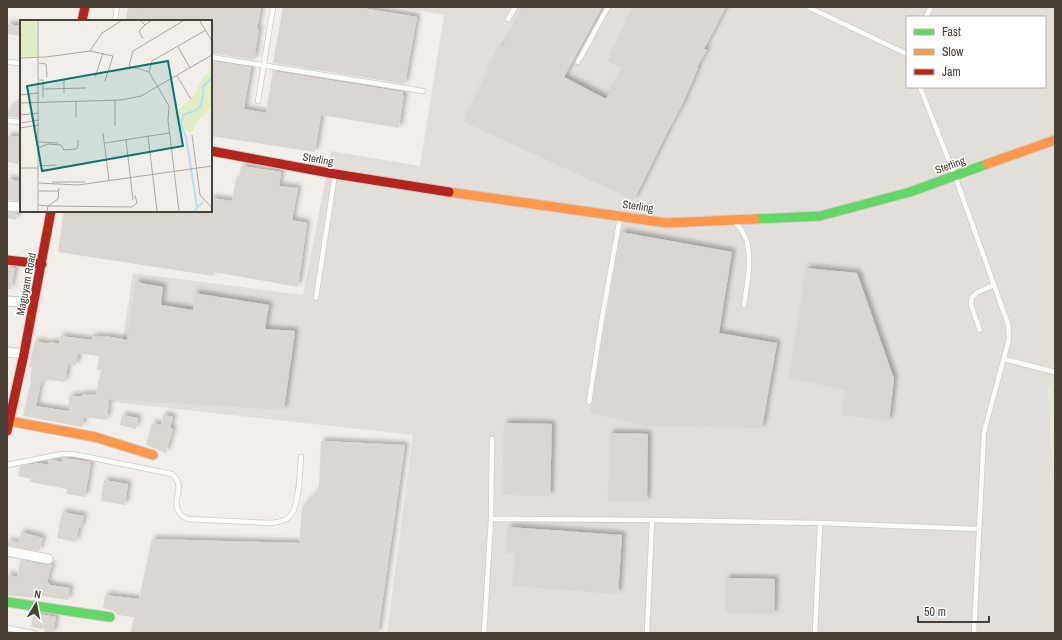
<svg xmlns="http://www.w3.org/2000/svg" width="1062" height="640" viewBox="0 0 1062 640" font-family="'Archivo Narrow',sans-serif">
<defs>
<filter id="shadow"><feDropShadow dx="3.5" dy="-3.5" stdDeviation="2" flood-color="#0004"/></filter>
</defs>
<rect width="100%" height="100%" fill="#f2efeb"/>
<path fill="#e2ded9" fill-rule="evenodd" d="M399 7H1055V383L1048 387 1055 503V633H387L413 435 113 402 133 273 303 295 331 151 420 166 444 15ZM907 17H1045V87H907Z"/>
<path fill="#e2edca" d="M1055 383V503L1048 386Z"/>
<g fill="#dad6d2" fill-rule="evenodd" filter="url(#shadow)">
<path d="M128 7 139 9V7H261L257 29H259L254 60 211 53V21H126Z"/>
<path d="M283 7H356L417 17 405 84 273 63Z"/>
<path d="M524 7H602L564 77 606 99 623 69 608 61 626 26 624 25 635 7H726L704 49 707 50 697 67 698 68 683 103 668 131 634 200 464 122 501 45 503 46Z"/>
<path d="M7 24 21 26V36L7 34Z"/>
<path d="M211 61 251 67 244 109 266 113 273 71 403 92V95H404L399 128 321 115 315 152 211 136Z"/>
<path d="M21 100V118L7 117V112Z"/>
<path d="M7 136 21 137 18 164 7 162Z"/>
<path d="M241 166 281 172 279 186 298 188 292 220 307 223 298 287 215 272 214 276 58 252 64 211H211V198L232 201 236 179H239Z"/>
<path d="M7 179 21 181 20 201 7 200Z"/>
<path d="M8 212 17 213 16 220 7 218Z"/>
<path d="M621 232 732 252 719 333 777 343 762 428 647 426 590 413Z"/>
<path d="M7 268H15L11 289H7Z"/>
<path d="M806 268 857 273 894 379 889 421 842 415 846 390 789 378Z"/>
<path d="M136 282 163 287 161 305 193 310 194 293 269 305 265 329 295 331 284 410 109 399 107 420 84 417 82 427 23 416 31 381H30L32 367H29L35 341 49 344 50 342 59 344 60 336 92 340V336L105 337V336L127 340ZM78 353 99 356 97 370H101L96 395 82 394V396H69V410L67 411 36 406 41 382 44 383V379L65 382 68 364 76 366Z"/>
<path d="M122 415 138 418 136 429 120 425Z"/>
<path d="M163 415 173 417 170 428 173 429 166 453 146 445 152 423 161 425Z"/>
<path d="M504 423 552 424 550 496 502 495Z"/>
<path d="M610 433 648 434 647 501H608Z"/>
<path d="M321 441 405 445 378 633H131L134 617 117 615 114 611 103 608 105 595 139 599 152 539 299 543 302 508 319 489Z"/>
<path d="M63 458 91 462 85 497 66 494 67 489 30 482 31 479 18 476 20 466 29 464 34 465V463H38L48 465 49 460H53L62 462Z"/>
<path d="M104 480 128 484 125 505 101 501Z"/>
<path d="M62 512 84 516 81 528 79 527 76 542 57 538Z"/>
<path d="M508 527 622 535 618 594 512 586 515 553H506Z"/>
<path d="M21 532 43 538 39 551 7 545V541L19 543Z"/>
<path d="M21 560 47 565 52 564 47 583 50 584V585L70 588 68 600 35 595V598L7 595V575L17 577Z"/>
<path d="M726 578 775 579 774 614 725 613Z"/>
<path d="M33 613 56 617 53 633H44L45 629 31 627Z"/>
</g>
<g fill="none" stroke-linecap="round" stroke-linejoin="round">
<g stroke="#d0cdc8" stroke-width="6">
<g id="lane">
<path d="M808 7 907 54"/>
<path d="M926 17 931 7"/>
<path d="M508 19 515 7"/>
<path d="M115 21 117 7"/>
<path d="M211 57 423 91"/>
<path d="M7 62 21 63"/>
<path d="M578 62 608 7"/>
<path d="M920 87 955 176 1008 324 1009 339 984 432 974 633"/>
<path d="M258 101 273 7"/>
<path d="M7 121 21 122"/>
<path d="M735 221C738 226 742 230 744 235 754 255 747 283 744 305"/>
<path d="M316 298 335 174"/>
<path d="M980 330 971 305 972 297 978 292 994 285"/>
<path d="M1004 359 1055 372"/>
<path d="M589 402 602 318 620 218"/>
<path d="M7 465 62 454H73L172 474C190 489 163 505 187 519L271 523C279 522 286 521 291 515 299 506 300 470 301 457"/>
<path d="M491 519 652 520 820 523 979 529"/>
<path d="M7 628 33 633"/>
<path d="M484 633 491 519 492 439"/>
<path d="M647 633 652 520"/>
<path d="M815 633 820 523"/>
</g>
</g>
<g stroke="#d0cdc8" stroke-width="11">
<g id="street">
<path d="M7 206 21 207"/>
<path d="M7 301 34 303"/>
<path d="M7 352 24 354"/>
<path d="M7 551 48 559"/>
</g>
</g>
<g stroke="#d2ccc2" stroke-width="11">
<g id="fast">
<path d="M755 219 820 216 910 192 987 164"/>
<path d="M7 602 110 617"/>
</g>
</g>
<g stroke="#d2ccc2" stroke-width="11">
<g id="slow">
<path d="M987 164 1055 140"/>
<path d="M449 192 667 223 755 219"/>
<path d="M9 421 95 437 153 455"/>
</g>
</g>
<g stroke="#d2ccc2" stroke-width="11">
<g id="jam">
<path d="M82 21 85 7"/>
<path d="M211 151 335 174 449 192"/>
<path d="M7 260 42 264"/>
<path d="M7 431 24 354 51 211"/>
</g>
</g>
<use href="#lane" stroke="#fdfdfc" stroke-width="4.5"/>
<use href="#street" stroke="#fdfdfc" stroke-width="9"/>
<use href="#fast" stroke="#63d668" stroke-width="9"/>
<use href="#slow" stroke="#ff974d" stroke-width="9"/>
<use href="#jam" stroke="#b3261e" stroke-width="9"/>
</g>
<g text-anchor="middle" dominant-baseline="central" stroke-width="3" stroke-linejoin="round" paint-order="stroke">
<g font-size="11" fill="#494136" stroke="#fff">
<text transform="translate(318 159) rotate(10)">Sterling</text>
<text transform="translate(950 165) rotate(-20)">Sterling</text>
<text transform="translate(638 206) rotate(8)">Sterling</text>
<text transform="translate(26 284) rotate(-79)">Maguyam Road</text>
</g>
</g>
<g transform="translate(20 20)">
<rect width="192" height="192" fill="#f2efeb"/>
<path d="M0 1H16L17 37H0ZM192 49 191 89 178 100 173 112 159 110 155 93 174 76 182 59Z" fill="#e2edca"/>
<path fill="none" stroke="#badff1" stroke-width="2" d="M177 187 166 117 161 105 163 95 177 90 181 86 184 65 192 58M174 191 183 182"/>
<path fill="none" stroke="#aea9a3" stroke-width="1" d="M121 1 125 5 131 1M180 1 192 21M123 19 119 11 125 5M158 27 170 48M70 31 93 36 85 61M0 38 26 37 70 31 82 13 101 1M19 43 26 44 27 57M129 52 149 86 148 100 159 191M129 52 109 46 113 31 163 1M129 52 132 41 186 10M157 56 171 79M75 57 83 33M19 60H23V77M44 60V73M23 69 66 68M0 75 19 73M95 80V106M56 81V98M0 83 101 80 121 76 192 35M0 95 19 93M0 103 19 100M0 108 19 105M83 113 89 160M172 115 180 175 192 188M128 116 137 191M106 120 113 180M19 122 38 123M85 123 149 113M18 128 28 124 41 125 44 130 56 129 58 126V120M18 146 36 145M0 148H18M32 162H65M19 163 58 165 192 146M19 171H38M19 185 28 186 27 191M28 186 112 187 117 183 115 175M28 186 38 179 39 168M18 191V1"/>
<path fill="#0f766e" fill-opacity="0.15" stroke="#0f766e" stroke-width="2" d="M148 41 163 126 22 151 7 66Z"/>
<rect width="192" height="192" fill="none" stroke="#494136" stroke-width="2"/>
</g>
<rect width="1062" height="640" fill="none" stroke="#494136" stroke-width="16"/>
<rect x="906" y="16" width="140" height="72" fill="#ffffff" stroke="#b6b3af"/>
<rect x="914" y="29" width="20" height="6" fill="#63d668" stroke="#b6b3af"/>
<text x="942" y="36" font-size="12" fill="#494136">Fast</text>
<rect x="914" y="49" width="20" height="6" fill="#ff974d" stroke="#b6b3af"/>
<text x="942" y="56" font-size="12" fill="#494136">Slow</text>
<rect x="914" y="69" width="20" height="6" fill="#b3261e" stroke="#b6b3af"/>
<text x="942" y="76" font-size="12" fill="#494136">Jam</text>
<g transform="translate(36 604) rotate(10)" stroke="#ffffff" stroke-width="3" paint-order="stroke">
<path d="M0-3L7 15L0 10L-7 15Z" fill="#494136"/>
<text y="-6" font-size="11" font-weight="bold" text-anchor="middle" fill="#494136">N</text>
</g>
<path d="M918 616v6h71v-6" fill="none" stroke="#494136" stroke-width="2"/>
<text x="924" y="616" font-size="12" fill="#494136" stroke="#ffffff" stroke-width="3" paint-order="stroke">50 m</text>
</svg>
